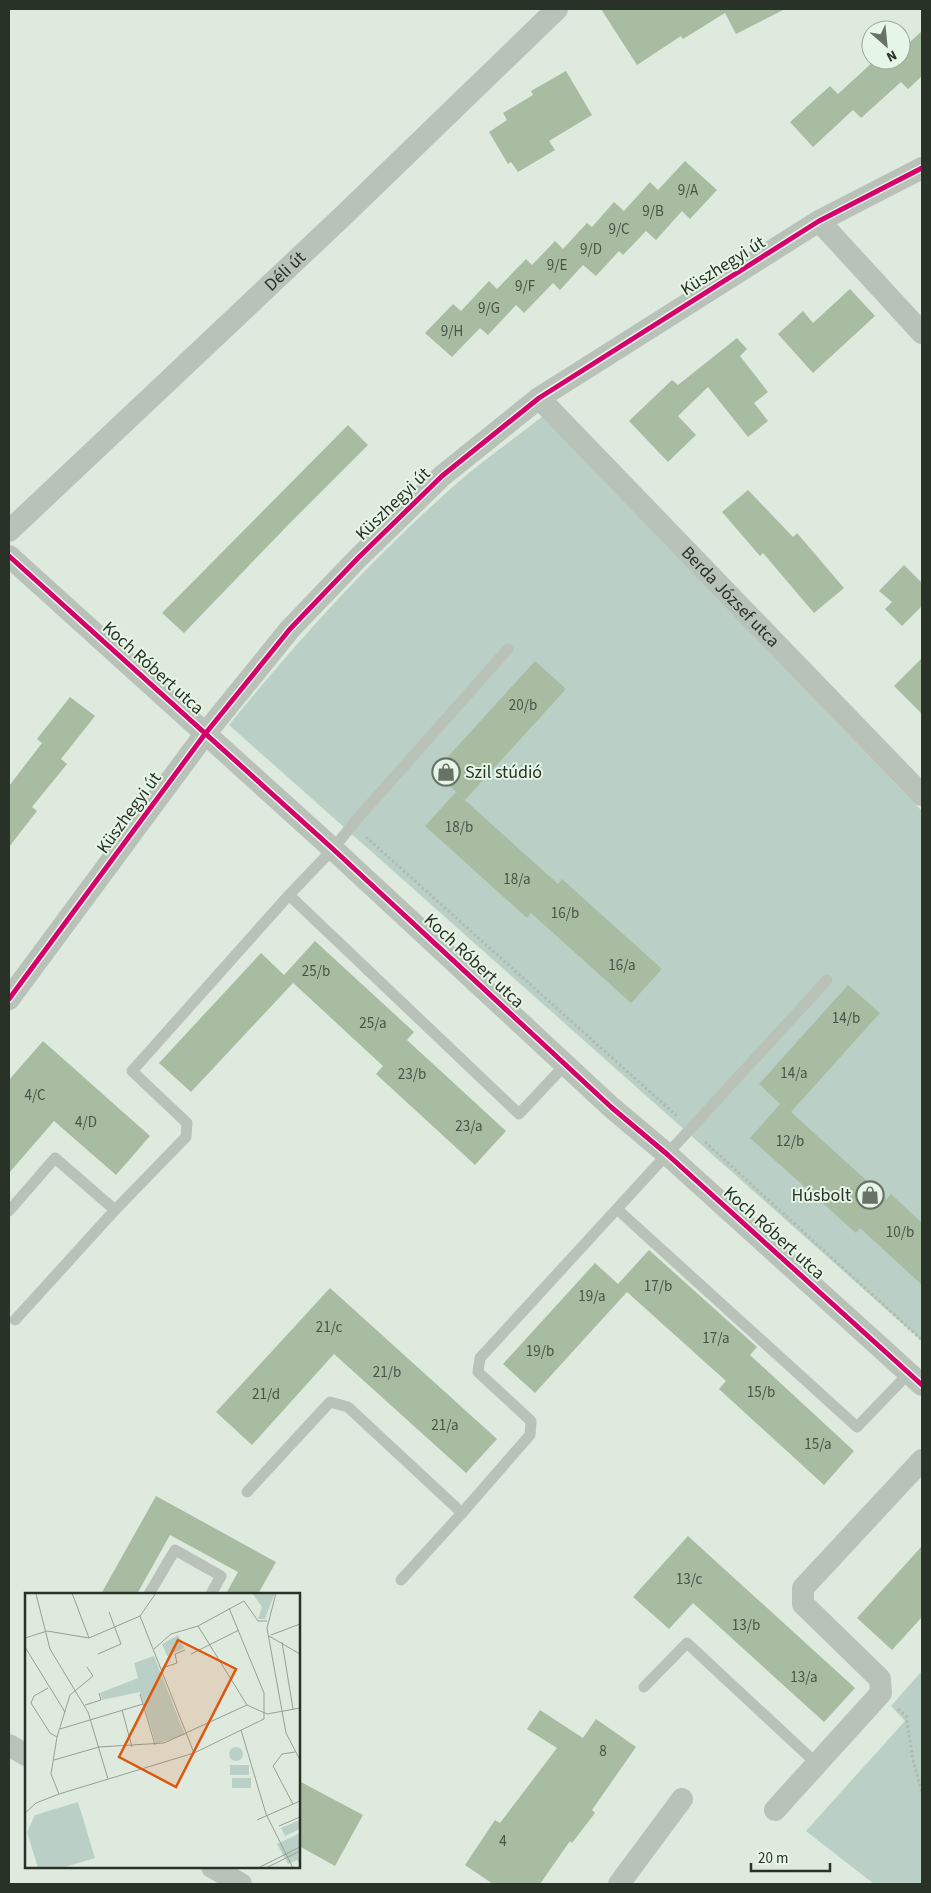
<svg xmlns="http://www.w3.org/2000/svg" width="931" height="1893" viewBox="0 0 931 1893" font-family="'Source Sans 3',sans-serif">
<rect width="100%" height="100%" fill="#deeade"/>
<g fill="#bad0c7">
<path d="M543 416 922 811V1341L229 725C298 640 373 557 456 484 483 460 514 439 543 416Z"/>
<path d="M922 1671V1884H874L806 1831 905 1721 891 1706Z"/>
</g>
<g fill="#a8bca2">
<path d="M601 9H785L736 34 725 13 683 39 681 36 637 65Z"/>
<path d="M922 31V76L908 89 901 82 861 118 853 110 813 147 790 122 830 86 838 94 875 60H901V50Z"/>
<path d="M566 71 592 115 549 141 555 150 518 172 511 162 508 164 489 132 507 120 503 113 533 95 531 91Z"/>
<path d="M685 161 717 190 690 219 682 211 656 240 646 231 623 255 619 251 596 276 583 265 560 290 553 283 524 313 516 305 488 335 480 328 452 357 425 333 453 304 461 311 489 281 497 289 526 259 532 265 555 241 563 249 587 223 592 227 614 202 624 211 650 182 658 190Z"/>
<path d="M850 289 875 316 813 373 778 334 803 311 813 323Z"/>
<path d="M737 338 747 349 740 356 768 392 754 403 768 421 748 437 708 387 678 416 696 435 668 462 629 421 672 380 678 385Z"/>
<path d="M348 425 368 445 289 524 184 633 162 613Z"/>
<path d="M748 490 793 537 797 533 844 588 814 613 763 553 760 556 722 512Z"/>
<path d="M904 565 922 583V606L902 626 885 609 892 602 879 591Z"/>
<path d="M922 658V714L894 686Z"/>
<path d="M535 661 566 689 465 800 434 772Z"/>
<path d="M70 697 95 716 61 759 67 764 32 807 37 811 9 847V786L42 743 37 739Z"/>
<path d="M456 792 558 884 562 879 662 969 631 1003 531 913 527 918 425 826Z"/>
<path d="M315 941 414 1032 407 1040 506 1131 475 1165 376 1074 383 1066 290 980 293 983 191 1092 159 1063 261 953 284 975Z"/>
<path d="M848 985 880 1013 791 1112 887 1199 891 1194 922 1223V1285L860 1228 856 1233 750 1138 780 1104 759 1084Z"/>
<path d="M43 1041 150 1136 116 1175 54 1121 9 1173V1080Z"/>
<path d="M649 1250 757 1347 750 1355 854 1451 824 1485 719 1389 726 1381 627 1292 535 1393 503 1364 595 1263 618 1284Z"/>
<path d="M330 1288 497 1439 466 1473 334 1354 252 1445 216 1412Z"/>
<path d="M156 1496 276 1562 258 1594H226L238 1572 170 1535 137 1594H101Z"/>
<path d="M688 1536 855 1688 824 1722 693 1603 669 1629 633 1597Z"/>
<path d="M922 1546V1617L892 1650 857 1618Z"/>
<path d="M540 1710 583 1738 596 1719 636 1747 592 1810 595 1813 572 1843 570 1841 540 1884H493L465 1865 495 1820 500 1823 557 1748 527 1729Z"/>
<path d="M299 1781 363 1815 335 1866 299 1846Z"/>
</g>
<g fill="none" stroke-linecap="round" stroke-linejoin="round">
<g stroke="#b1bbb0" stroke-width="3" stroke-dasharray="2.5 2.5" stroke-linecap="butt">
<path d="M366 837 678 1117"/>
<path d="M705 1142 922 1340"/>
<path d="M898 1709 906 1716 913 1760 922 1793"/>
</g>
<g stroke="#b9c2b8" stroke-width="11">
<path d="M289 895 519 1114 565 1065"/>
<path d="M618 1210 857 1427 908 1374"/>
<path d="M9 1211 55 1158 115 1210 186 1137 187 1123 132 1071 289 895 333 849 357 819 508 649"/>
<path d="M15 1320 115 1210"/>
<path d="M247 1492 330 1402 348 1407 462 1513"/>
<path d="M401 1580 462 1513 530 1435 531 1421 478 1372 480 1358 827 980"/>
<path d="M149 1594 175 1550 221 1576 211 1594"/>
<path d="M644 1687 687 1643 817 1764"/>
</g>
<g stroke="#b9c2b8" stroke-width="22">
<path d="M819 221 922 333"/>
<path id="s1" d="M539 398 922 795"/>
<path id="s2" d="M9 531 344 215 557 9"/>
<path d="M9 556 333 849 611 1107 668 1155 922 1385"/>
<path d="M9 999 205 734 290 629 358 558 442 476 539 398 819 221 922 168"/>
<path d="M9 1745 26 1755"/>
<path d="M775 1810 881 1693 880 1679 803 1604V1588L922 1460"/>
<path d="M212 1867 241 1884"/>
<path d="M619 1884 682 1799"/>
</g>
<g stroke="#e6f6e6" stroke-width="8">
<g id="cycleway">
<path d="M9 556 333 849 611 1107 668 1155 922 1385"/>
<path d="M9 999 205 734 290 629 358 558 442 476 539 398 819 221 922 168"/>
</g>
</g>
<use href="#cycleway" stroke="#d6006c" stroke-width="5"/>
</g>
<defs>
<g id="shop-ring" transform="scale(1.4375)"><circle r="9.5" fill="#e6f6e6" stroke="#687267" stroke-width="1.5"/><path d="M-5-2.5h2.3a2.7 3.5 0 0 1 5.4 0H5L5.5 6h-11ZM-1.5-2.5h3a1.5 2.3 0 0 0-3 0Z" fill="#687267"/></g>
</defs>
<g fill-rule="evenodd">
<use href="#shop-ring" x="446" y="772"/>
<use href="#shop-ring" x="870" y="1195"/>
</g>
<g text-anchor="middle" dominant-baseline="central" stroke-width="4" stroke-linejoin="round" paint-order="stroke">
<g font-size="15" fill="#495446">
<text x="688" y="190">9/A</text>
<text x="653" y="211">9/B</text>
<text x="619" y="229">9/C</text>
<text x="591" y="249">9/D</text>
<text x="557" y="265">9/E</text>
<text x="525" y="286">9/F</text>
<text x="489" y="308">9/G</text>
<text x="452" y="331">9/H</text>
<text x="523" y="705">20/b</text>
<text x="459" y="827">18/b</text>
<text x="517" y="879">18/a</text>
<text x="565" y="913">16/b</text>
<text x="622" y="965">16/a</text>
<text x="316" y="971">25/b</text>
<text x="846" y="1018">14/b</text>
<text x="373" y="1023">25/a</text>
<text x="794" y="1073">14/a</text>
<text x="412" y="1074">23/b</text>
<text x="35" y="1095">4/C</text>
<text x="86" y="1122">4/D</text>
<text x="469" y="1126">23/a</text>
<text x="790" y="1141">12/b</text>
<text x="900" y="1232">10/b</text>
<text x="658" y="1286">17/b</text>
<text x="592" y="1296">19/a</text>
<text x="329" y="1327">21/c</text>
<text x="716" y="1338">17/a</text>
<text x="540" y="1351">19/b</text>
<text x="387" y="1372">21/b</text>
<text x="761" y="1392">15/b</text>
<text x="266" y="1394">21/d</text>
<text x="445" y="1425">21/a</text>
<text x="818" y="1444">15/a</text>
<text x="689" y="1579">13/c</text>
<text x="746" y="1625">13/b</text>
<text x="804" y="1677">13/a</text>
<text x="603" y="1751">8</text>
<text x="503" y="1841">4</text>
</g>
<g font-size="18" fill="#293227" stroke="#e6f6e6">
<text transform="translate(723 266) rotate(-32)">Küszhegyi út</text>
<text stroke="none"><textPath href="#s2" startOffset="379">Déli út</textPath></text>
<text transform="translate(393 504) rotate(-44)">Küszhegyi út</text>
<text stroke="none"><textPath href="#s1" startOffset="276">Berda József utca</textPath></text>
<text transform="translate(153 668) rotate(42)">Koch Róbert utca</text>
<text transform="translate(129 813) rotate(-54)">Küszhegyi út</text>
<text transform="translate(474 961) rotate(43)">Koch Róbert utca</text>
<text transform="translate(774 1233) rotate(42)">Koch Róbert utca</text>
</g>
<g font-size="18" fill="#293227" stroke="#e6f6e6" text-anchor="start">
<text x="465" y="772">Szil stúdió</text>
<text x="851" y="1195" text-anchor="end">Húsbolt</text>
</g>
</g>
<g transform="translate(25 1593)">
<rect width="275" height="275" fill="#deeade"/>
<path d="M227 0H250L240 26H233L237 14ZM153 42 159 55 142 63 137 51ZM129 63 160 142 131 151 115 99 77 107 75 100 113 85 109 70ZM204 161a7 7 0 1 1 14 0a7 7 0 1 1-14 0ZM205 172H224V182H205ZM207 185H226V195H207ZM53 209 70 265 36 275H13L2 239 10 222ZM275 227V236L260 243 256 235ZM275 240V271L272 267 263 271 252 251Z" fill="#bad0c7"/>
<path fill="none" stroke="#96a095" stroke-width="1" d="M47 0 64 45M251 0 242 35 261 140 275 167M11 1 25 56 63 119 83 186M115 23 169 160M173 33 222 112 242 121 275 115M246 42 275 31M244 43 275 61M0 45 22 38 64 45 115 23 131 0M257 49 268 116M0 54 40 119M129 56 146 41 173 33 219 8 233 28H242M73 61 96 51 84 19M166 61 214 37M137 75 152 70 150 61 160 57M23 95 9 103 6 110 25 140 32 144M115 101 130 152M60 112 76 107 74 100M97 117 107 154M35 136 118 111M216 137 241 221 268 275M29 167 74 154 139 150 222 112M34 201 26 181 32 144 45 102 68 83 62 74M268 211 248 173 257 161 270 159M0 220 11 210 34 201 169 160 239 126V100L204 15M232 227 275 208M254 233 275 224M233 275 275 254M241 275 275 258"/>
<path fill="#de570d" fill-opacity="0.15" stroke="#de570d" stroke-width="2.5" d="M153 47 211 76 151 194 94 164Z"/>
<rect width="275" height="275" fill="none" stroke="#293227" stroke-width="2.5"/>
</g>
<rect width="931" height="1893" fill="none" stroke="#293227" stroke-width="20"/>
<g transform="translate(886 45) rotate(153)"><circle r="24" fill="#e6f6e6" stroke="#9aa89a"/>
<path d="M0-4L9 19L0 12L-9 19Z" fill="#687267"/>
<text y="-8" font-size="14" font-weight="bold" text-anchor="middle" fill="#293227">N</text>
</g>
<path d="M751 1863v8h79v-8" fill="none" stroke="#293227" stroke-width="2.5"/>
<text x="758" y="1863" font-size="15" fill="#293227" stroke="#e6f6e6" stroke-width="4" paint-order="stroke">20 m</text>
</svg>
